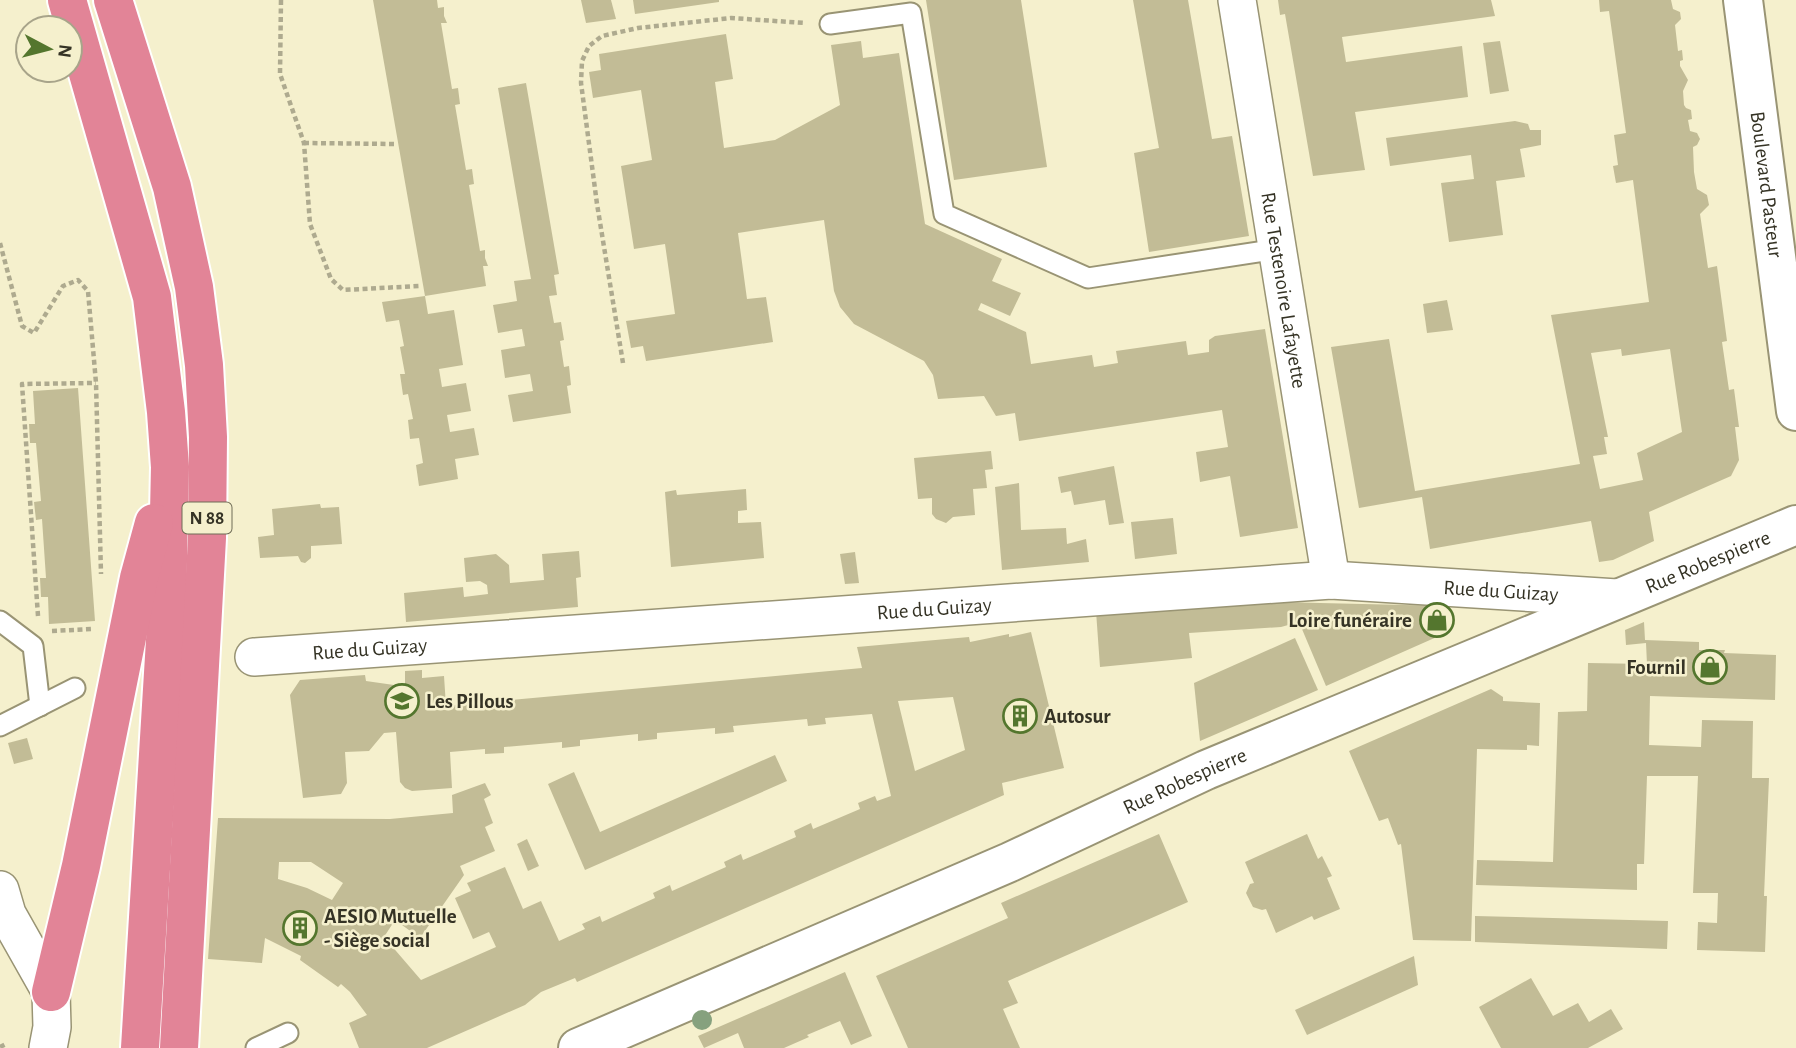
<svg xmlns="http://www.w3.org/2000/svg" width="1796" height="1048" viewBox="0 0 1796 1048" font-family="'Alegreya Sans',sans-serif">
<rect width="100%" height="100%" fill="#f5f0cd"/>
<g fill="#c2bc96" fill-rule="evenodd">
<path d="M373 0H437L438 8 444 7V16L447 23H441L452 89 458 88 460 104 455 105 466 170 472 169 474 184 469 185 480 251 485 250V258L488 266H483L486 286 425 296 428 314 454 310 463 365 439 369 442 387 466 383 471 411 447 415 450 432 474 428 479 455 455 459 458 479 419 486 416 465 423 463 419 438 410 439 408 420 413 419 408 394 403 395 400 374H405L400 347 404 346 399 320 386 322 382 302 425 296Z"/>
<path d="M581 0H611L616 19 586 23Z"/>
<path d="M633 0H719V2L635 14Z"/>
<path d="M926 0H1021L1047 167 954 180Z"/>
<path d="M1133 0H1188L1212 139 1232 136 1249 236 1149 252 1134 153 1159 148Z"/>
<path d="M1278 0H1491L1495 16 1342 37 1346 62 1462 46 1468 97 1355 112 1365 170 1313 176 1285 14 1280 15Z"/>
<path d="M1599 0H1671L1673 9 1680 12 1681 19 1675 25 1678 51 1682 50 1683 60 1680 61V66L1688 80 1683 91 1684 105 1686 108 1691 110 1692 119 1688 120 1690 131 1697 133 1700 139 1697 145 1693 147 1694 172 1697 189 1707 195 1709 205 1700 214 1708 268 1717 266 1727 341 1722 342 1729 390 1734 389 1739 427H1735L1739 460 1731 476 1649 512 1654 541 1613 560 1599 562 1591 521 1430 549 1422 497 1359 508 1331 347 1389 339 1415 491 1580 464 1551 315 1649 302 1633 180 1616 183 1613 166 1618 165 1614 135 1626 133 1609 11 1600 12ZM1621 349 1622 356 1670 349 1682 432 1637 453 1643 480 1600 489 1593 456 1607 454 1604 437H1608L1591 353Z"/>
<path d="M726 34 733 79 715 82 724 148 775 140 840 105 831 45 861 41 863 58 899 53 925 224 1002 259 992 281 1021 293 1010 316 981 303 978 310 1026 332 1031 364 1092 355 1094 367 1118 363 1116 351 1186 341 1188 355 1209 352V340L1215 336 1265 329 1298 528 1240 537 1230 476 1200 482 1196 452 1228 447 1222 410 1019 441 1015 413 996 416 984 396 938 399 933 375 924 361 854 324 840 307 834 291 824 220 738 233 747 299 766 297 773 342 646 361 643 346 631 348 626 321 675 314 665 244 634 249 621 166 652 160 641 90 593 98 589 72 601 70 599 54Z"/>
<path d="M1500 41 1509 91 1490 94 1483 43Z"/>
<path d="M526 83 559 274 554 275 557 295 549 296 554 323 561 322 564 340 560 341 564 367 569 366 571 385 567 386 571 413 513 422 508 395 533 391 530 374 505 378 501 350 525 346 522 329 498 333 493 305 517 301 514 281 531 279 498 88Z"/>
<path d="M1515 121 1528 124 1530 130H1541V145L1520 149 1525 177 1496 181 1503 235 1449 242 1441 183 1474 179 1471 155 1390 166 1386 138Z"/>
<path d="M1447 300 1453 330 1427 333 1423 304Z"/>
<path d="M78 388 95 621 49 624 48 597H41L40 578H46L42 519 36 520 34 502 41 501 36 443H30L29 424H35L33 391Z"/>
<path d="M991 451 993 469 985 470 987 488 973 489 975 515 953 517 946 523 936 519 932 514V498L918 499 914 458Z"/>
<path d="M1114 466 1124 523 1109 525 1105 500 1074 505 1071 491 1061 493 1058 477Z"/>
<path d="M1019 483 1021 530 1066 528 1067 544 1086 539 1089 562 1002 570 995 487Z"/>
<path d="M746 489 747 510 738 511V523L761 522 764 558 671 567 665 492 676 490 677 495Z"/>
<path d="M320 504 321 508 339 507 342 544 311 546V558L305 563 301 562 298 556 260 558 258 537 274 535 272 509Z"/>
<path d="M1173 518 1177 554 1135 559 1131 522Z"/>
<path d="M579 551 581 577 576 578 578 607 406 622 404 593 463 587 464 597 488 594 487 585 480 581 466 582 464 558 496 554 509 565 510 583 544 580 542 554Z"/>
<path d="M855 552 859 583 845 584 840 554Z"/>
<path d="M1278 602 1447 606 1448 632 1326 686 1299 622 1281 627 1189 633 1192 658 1100 667 1096 611Z"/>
<path d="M1644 622 1645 640 1699 642V650H1725L1724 653 1776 655 1775 700 1650 696 1649 745 1701 747 1702 720 1753 721 1752 778H1769L1764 896H1767L1765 952 1697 950 1698 922 1717 923 1718 893H1693L1698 776H1647L1644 864H1637V890L1476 885 1477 860 1553 862 1558 712 1587 711 1588 663 1647 664 1646 643 1626 645 1625 630Z"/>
<path d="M1031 632 1064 768 1002 783 1004 795 577 982 575 978 541 992 525 1005 427 1048H359L349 1023 367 1015 350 992 341 984 338 987 300 960 301 956 265 938 262 963 208 959 218 818 390 819 453 813 452 795 485 783 491 795 484 799 493 823 485 827 495 851 460 866 464 875 420 938 395 920 384 937 421 980 496 947 489 932 473 939 455 898 471 891 467 883 505 867 523 909 541 901 559 941 585 929 582 924 600 916 602 922 655 898 653 893 670 885 672 891 726 867 724 862 741 854 743 860 796 837 794 831 811 823 813 829 860 809 858 803 875 796 877 801 891 796 872 714 825 718 826 724 808 726 807 719 733 726 734 732 715 734V728L657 733V739L638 741V734L580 740V746L562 748V742L504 747V753L485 754V749L450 752 452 788 412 791 405 788 400 782 396 732 384 733 369 751 345 752 347 783 341 794 303 798 290 695 300 680 365 675 366 681 394 685 405 684V671L422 670V678L444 676 446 706 862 668 857 647 969 637 970 642 1009 634V637ZM953 697 965 750 915 771 898 701ZM279 862H311L343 883 332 900 307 888 278 879Z"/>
<path d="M1295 638 1318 690 1200 741 1194 683Z"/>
<path d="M1491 689 1503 697V701L1540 703 1539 746 1527 745V750L1477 749 1471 941 1413 940 1401 844 1398 845 1388 818 1379 821 1349 751Z"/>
<path d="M27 738 33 759 14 764 8 743Z"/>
<path d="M775 755 787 781 585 870 548 784 574 772 600 832Z"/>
<path d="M1159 834 1188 902 1008 981 1018 1003 1003 1009 1020 1048H908L876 976 1008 918 1001 903Z"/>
<path d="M1307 834 1318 859 1322 856 1332 876 1327 878 1340 909 1314 920 1312 916 1276 933 1266 909 1262 910 1253 907 1246 893 1250 884 1254 883 1245 862Z"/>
<path d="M527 839 539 866 528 871 517 844Z"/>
<path d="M1475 916 1668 921 1667 949 1475 942Z"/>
<path d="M1414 956 1418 985 1307 1035 1295 1010Z"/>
<path d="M845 972 872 1036 851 1045 840 1021 807 1035 809 1037 784 1048H744L738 1033 704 1048 698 1036Z"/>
<path d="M1531 978 1553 1016 1578 1003 1589 1022 1611 1009 1623 1029 1588 1048H1501L1479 1007Z"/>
</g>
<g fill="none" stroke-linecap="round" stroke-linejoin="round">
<g stroke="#999474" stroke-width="23">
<g id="service">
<path d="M830 24 911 13 944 214 1088 278 1277 249"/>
<path d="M0 621 33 646 40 706"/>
<path d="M0 726 75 688"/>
<path d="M256 1048 288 1033"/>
</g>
</g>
<g stroke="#999474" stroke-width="40">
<g id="minor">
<path id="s1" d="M1237 0 1331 580"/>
<path id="s2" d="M254 657 1331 580 1617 598"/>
<path d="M0 890 7 914 51 992 52 1027 48 1048"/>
</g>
</g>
<g stroke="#999474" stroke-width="42">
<g id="secondary">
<path id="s3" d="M1743 0 1796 411"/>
<path id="s4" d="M578 1048 1010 862 1206 770 1796 525"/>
</g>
</g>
<g stroke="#fff" stroke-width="42">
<g id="trunk">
<path d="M67 0 152 297 166 412 170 467 167 608 140 1048"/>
<path d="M113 0 172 187 194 287 204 365 208 437 207 538 179 1048"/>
<path d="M51 992 81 866 139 578 154 523"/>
</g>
</g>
<g stroke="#aeaa8f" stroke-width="4.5" stroke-dasharray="5 3.5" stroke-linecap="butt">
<path d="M281 0 280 74 304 143 310 224 331 279 343 290 419 286"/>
<path d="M304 143 396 144"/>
<path d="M0 243 22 326 34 333 63 286 78 280 88 291 96 383 101 574"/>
<path d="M623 363 597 204 581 83 582 61 589 46 602 36 638 28 731 18 805 23"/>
<path d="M38 616 22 384 96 383"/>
<path d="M52 631 92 629"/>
<path d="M0 1047 6 1044"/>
</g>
<use href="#service" stroke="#fff" stroke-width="19"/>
<use href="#minor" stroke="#fff" stroke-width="37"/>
<use href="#secondary" stroke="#fff" stroke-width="38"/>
<use href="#trunk" stroke="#e28497" stroke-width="38"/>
</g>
<circle fill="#86a17e" cx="702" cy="1020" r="10"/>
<defs>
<g id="shop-ring" transform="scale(1.75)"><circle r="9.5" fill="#f5f0cd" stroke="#54762e" stroke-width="1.5"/><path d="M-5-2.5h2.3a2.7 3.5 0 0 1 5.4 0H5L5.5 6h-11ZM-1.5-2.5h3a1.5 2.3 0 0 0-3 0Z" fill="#54762e"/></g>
<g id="school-ring" transform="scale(1.75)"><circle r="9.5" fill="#f5f0cd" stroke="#54762e" stroke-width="1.5"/><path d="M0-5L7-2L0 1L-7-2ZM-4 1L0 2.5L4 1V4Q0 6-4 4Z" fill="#54762e"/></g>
<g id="building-ring" transform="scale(1.75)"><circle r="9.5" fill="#f5f0cd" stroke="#54762e" stroke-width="1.5"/><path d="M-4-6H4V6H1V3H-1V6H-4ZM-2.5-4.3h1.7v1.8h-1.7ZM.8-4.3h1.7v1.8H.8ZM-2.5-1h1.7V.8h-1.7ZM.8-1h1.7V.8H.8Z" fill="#54762e"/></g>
</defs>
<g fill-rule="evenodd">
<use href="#shop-ring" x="1437" y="620"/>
<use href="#shop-ring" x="1710" y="667"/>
<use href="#school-ring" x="402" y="701"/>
<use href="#building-ring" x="1020" y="716"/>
<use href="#building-ring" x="300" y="928"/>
</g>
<g text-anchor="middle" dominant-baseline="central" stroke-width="5" stroke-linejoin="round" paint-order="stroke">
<rect fill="#f5f0cd" stroke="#6f6c57" stroke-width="2" x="182.5" y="502.5" width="49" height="31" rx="5"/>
<g font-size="19" font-weight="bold" fill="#353325">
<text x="207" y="518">N 88</text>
</g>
<g font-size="21" fill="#353325" stroke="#f5f0cd">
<text stroke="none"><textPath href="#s3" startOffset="186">Boulevard Pasteur</textPath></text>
<text stroke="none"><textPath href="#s1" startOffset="294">Rue Testenoire Lafayette</textPath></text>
<text stroke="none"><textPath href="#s4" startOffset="1230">Rue Robespierre</textPath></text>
<text stroke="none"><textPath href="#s2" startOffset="1250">Rue du Guizay</textPath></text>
<text stroke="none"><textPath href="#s2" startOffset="682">Rue du Guizay</textPath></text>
<text stroke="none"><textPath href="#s2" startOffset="116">Rue du Guizay</textPath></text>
<text stroke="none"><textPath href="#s4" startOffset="663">Rue Robespierre</textPath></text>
</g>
<g font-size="21" font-weight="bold" fill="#353325" stroke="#f5f0cd" text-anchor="start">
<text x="1412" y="620" text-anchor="end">Loire funéraire</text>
<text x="1686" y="667" text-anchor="end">Fournil</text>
<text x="426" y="701">Les Pillous</text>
<text x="1044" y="716">Autosur</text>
<text x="324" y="916">AESIO Mutuelle<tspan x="324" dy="24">- Siège social</tspan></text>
</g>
</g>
<g transform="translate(49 49) rotate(97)"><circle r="33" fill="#f5f0cd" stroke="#a8a48a" stroke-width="2"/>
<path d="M0-5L12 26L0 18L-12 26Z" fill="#54762e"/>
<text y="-10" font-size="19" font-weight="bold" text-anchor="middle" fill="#353325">N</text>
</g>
</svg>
